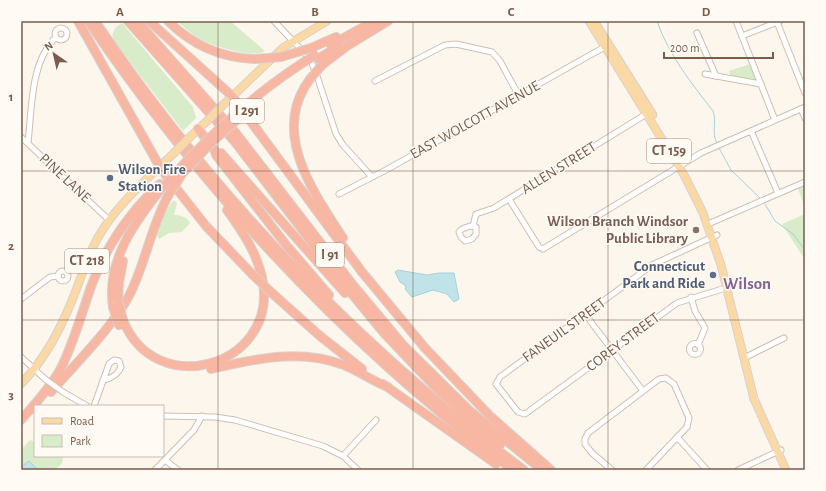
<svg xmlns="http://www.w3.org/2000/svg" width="826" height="491" viewBox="0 0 826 491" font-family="'Alegreya Sans',sans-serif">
<rect width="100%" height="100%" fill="#fdf6ec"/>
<g fill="#d8ecc9">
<path d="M177 21H230L265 51C253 59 208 45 196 37 189 32 183 26 177 21Z"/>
<path d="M122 23 193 107 196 118 183 131 113 40C111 32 115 27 122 23Z"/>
<path d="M750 64 756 77 754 80 731 77 729 71Z"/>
<path d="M805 186V207L798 189Z"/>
<path d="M174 200 177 203 174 215C180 215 187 217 190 223L182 232 169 233 159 239 157 235C160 222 165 210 174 200Z"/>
<path d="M805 214V260L782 224Z"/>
<path d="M30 440 35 442V456H63C64 471 48 470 38 470L29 461 21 467V450Z"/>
</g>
<g fill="#bfe3e8" stroke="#a5d3da">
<path d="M398 270 427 275 439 273H454L459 299 454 302 447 294 433 290 412 297 405 289 406 286 400 282 395 272Z"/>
<path d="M29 461 38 470H21V467Z"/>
</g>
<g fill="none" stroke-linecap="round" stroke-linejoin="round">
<g stroke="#a5d3da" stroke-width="1">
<path d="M657 21C668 54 692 84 713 111 717 122 711 133 717 143"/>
<path d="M719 148 731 170 760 198"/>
<path d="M765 204 775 221 793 234 805 250"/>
</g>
<g stroke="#d1beb0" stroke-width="7">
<g id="minor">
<path d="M274 21 309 58 315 70 336 134 343 145 372 177"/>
<path d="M736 21 775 120"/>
<path d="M777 22 805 93"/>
<circle cx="61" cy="34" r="6"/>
<path d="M697 33 716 76"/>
<path d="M742 36 780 21"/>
<path d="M705 74 761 84"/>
<path d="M375 81 445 45 456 44 492 52 500 61 519 96"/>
<path d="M801 109 805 118"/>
<path d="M751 131 778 193"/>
<path d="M21 137 109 220"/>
<path d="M28 143C32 109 30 62 56 37"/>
<path d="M339 194 386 170 608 45"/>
<path d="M509 199 539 247 543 249 701 153 805 107"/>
<path d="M708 224 805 182"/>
<path d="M470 226 476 227V234L472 239 465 241 461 237 459 232 462 229Z"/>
<path d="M473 226 476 214 494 208 648 113"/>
<path d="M717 235 652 265 500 377 496 384 518 412 525 414 677 303 732 286"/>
<circle cx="63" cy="276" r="5"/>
<path d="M691 297 695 311 705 328 698 345"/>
<path d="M21 299 50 277 58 276"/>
<path d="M585 314 643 391"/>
<circle cx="695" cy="349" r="5.5"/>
<path d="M748 356 784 338"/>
<path d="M21 357 45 379"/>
<path d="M63 392 87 406"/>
<path d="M94 406 109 364 114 360 119 361 121 367C118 374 111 379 103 380"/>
<path d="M163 416 215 417 235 420 323 446 343 456 358 470"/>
<path d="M677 437 707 470"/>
<path d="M343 456 376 420"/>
<path d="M165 460 178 470"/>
<path d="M155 470 194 430 202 416"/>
<path d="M612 470 592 453 585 444V439L588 433 659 379 666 378 674 384 689 418 687 427 646 470"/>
<path d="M738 470 781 450"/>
</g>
</g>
<g stroke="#dad1cd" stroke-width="9">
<g id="major">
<path d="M589 21 684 175 703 213 721 265 754 399 786 470"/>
<path d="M594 21 653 115"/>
<path d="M223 105 284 47 327 21"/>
<path d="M190 137 207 121"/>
<path d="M21 384C45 359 60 330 73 298 81 278 87 258 97 239 116 205 146 180 174 153"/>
</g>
</g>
<g stroke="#dad1cd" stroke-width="10">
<g id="highway">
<path d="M78 21 161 169 206 226 252 274"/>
<path d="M88 21C204 192 347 346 513 470"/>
<path d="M95 21C211 193 358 346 524 470"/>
<path d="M128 21 235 142 347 288 384 333 438 390 500 445"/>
<path d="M137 21 235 132 353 285 403 345 469 410 542 470"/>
<path d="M149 21 232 96 362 272 425 348 490 416 551 470"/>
<path d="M168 21C192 45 222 58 255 59"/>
<path d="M331 45 374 21"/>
<path d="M311 48 336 37"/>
<path d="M318 59 339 46"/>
<path d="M322 65 347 46 388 21"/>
<path d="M310 79C270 132 313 192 343 238"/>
<path d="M198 129 211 145"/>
<path d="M214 149 216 155 287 246 329 295"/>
<path d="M221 153 345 293"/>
<path d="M273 294 320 336 362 369"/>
<path d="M118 300 119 282 123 261"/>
<path d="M113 307C106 261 135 221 162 188"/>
<path d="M123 320C155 401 276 367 263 283 259 256 243 232 227 210"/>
<path d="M211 369C255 359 299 348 344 365 359 371 372 381 388 387"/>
<path d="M383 384 496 464"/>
<path d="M51 392C76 363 113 327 130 294 146 262 151 226 169 194"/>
<path d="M21 420C35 404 50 388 60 370 74 343 82 312 92 284 107 245 129 213 160 184"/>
</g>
</g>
<use href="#minor" stroke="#fff" stroke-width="5"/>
<use href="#major" stroke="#fbd9a5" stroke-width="7"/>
<use href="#highway" stroke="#f7b7a3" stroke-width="8"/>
<g stroke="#d1beb0" stroke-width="7" stroke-linecap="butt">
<path id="minor-bridge" d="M45 379 63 392"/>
</g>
<g stroke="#dad1cd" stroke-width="9" stroke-linecap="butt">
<g id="major-bridge">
<path d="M207 121 223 105"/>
<path d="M174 153 190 137"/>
</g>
</g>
<g stroke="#dad1cd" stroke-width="10" stroke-linecap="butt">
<g id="highway-bridge">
<path d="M255 59 281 57 311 48"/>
<path d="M310 79 322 65"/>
<path d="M177 179 212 142 249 109"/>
<path d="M163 187C207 136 257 91 315 55"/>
<path d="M169 194 181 176"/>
<path d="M252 274 273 294"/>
<path d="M118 300 123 320"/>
<path d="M113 307 119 326"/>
</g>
</g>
<use href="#minor-bridge" stroke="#fff" stroke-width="5"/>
<use href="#major-bridge" stroke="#fbd9a5" stroke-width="7"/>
<use href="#highway-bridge" stroke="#f7b7a3" stroke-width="8"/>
</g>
<path fill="none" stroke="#7a5c4d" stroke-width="1" stroke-opacity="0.55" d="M218 21V470M413 21V470M608 21V470M21 171H805M21 320H805"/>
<g fill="#5c6f8a" stroke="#fffaf3" stroke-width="1.5">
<circle cx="110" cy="178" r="4"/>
<circle cx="713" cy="275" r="4"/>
</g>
<circle fill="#8d6e63" stroke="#fffaf3" stroke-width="1.5" cx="696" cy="230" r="4"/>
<g text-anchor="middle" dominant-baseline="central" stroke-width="3" stroke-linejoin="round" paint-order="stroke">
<g fill="#fffaf3" stroke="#a28b7f" stroke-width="1">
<rect x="230" y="99" width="34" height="24" rx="3"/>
<rect x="647" y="139" width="44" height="24" rx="3"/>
<rect x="316" y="243" width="28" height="24" rx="3"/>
<rect x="65" y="249" width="44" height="24" rx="3"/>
</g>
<g font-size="14" font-weight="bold" fill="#7a5c4d">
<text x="247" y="111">I 291</text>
<text x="669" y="151">CT 159</text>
<text x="330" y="255">I 91</text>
<text x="87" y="261">CT 218</text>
</g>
<g font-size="15" fill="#7a5c4d" stroke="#fffaf3">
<text transform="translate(475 120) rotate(-29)">EAST WOLCOTT AVENUE</text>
<text transform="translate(559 168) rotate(-32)">ALLEN STREET</text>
<text transform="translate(65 178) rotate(43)">PINE LANE</text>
<text transform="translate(564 330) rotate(-36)">FANEUIL STREET</text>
<text transform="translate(623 342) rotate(-37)">COREY STREET</text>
</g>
<g font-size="15" font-weight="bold" fill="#4e5e75" stroke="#fffaf3" text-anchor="start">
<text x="118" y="169">Wilson Fire<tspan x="118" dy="17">Station</tspan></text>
<text x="705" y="266" text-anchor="end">Connecticut<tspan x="705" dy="17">Park and Ride</tspan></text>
</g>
<g font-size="15" font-weight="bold" fill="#785e54" stroke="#fffaf3" text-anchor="end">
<text x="688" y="221">Wilson Branch Windsor<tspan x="688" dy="17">Public Library</tspan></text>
</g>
<g font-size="17" font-weight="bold" fill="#846695" stroke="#fffaf3">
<text x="747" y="283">Wilson</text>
</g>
</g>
<rect width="826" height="491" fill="none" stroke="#fffaf3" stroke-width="44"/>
<rect x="34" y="405" width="130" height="52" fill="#fffaf3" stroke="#cabbb1"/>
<rect x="42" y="418" width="20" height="6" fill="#fbd9a5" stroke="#cabbb1"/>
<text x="70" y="425" font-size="12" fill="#7a5c4d">Road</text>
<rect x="42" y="435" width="20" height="12" fill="#d8ecc9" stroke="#cabbb1"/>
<text x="70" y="445" font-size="12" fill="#7a5c4d">Park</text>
<g transform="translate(54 54) rotate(326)" stroke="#fffaf3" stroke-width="3" paint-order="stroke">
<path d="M0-3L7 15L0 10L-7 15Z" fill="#7a5c4d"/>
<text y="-6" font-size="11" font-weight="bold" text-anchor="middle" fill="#7a5c4d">N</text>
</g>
<path d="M664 52v6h109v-6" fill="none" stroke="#7a5c4d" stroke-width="2"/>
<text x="670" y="52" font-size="12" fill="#7a5c4d" stroke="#fffaf3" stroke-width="3" paint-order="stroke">200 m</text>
<rect x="22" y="22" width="782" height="447" fill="none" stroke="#7a5c4d" stroke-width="1.5"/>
<g font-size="13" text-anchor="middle" font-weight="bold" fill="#7a5c4d">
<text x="120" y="16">A</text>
<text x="315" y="16">B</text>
<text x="511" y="16">C</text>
<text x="706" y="16">D</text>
<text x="11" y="101">1</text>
<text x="11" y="250">2</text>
<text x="11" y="399">3</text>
</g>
</svg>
